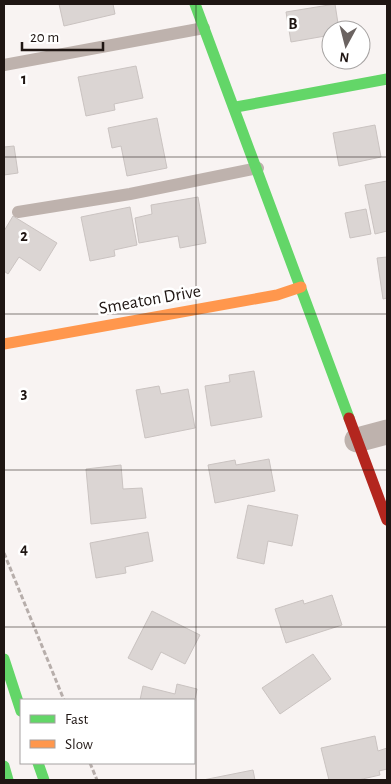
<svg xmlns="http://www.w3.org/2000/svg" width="391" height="784" viewBox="0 0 391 784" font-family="'Alegreya Sans',sans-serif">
<rect width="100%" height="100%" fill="#f8f3f2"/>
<g fill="#dbd5d3" stroke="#cac3c1">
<path d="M59 4H113L115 14 64 26Z"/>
<path d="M335 4 339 30H331V35L291 42 286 12Z"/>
<path d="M136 66 143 98 114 104 115 110 86 116 78 77Z"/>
<path d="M157 118 167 168 127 176 121 146 112 148 108 128Z"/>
<path d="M375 125 381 157 339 166 333 133Z"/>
<path d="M14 146 18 173 4 175V147Z"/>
<path d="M387 181V231L375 234 365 185Z"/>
<path d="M198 197 206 243 180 248 178 236 139 243 135 218 152 214 151 205Z"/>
<path d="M130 207 137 245 114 250 115 256 90 261 81 217Z"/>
<path d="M366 209 371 234 350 238 345 213Z"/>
<path d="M13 216 57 243 40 271 19 257 8 274 4 271V231Z"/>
<path d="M387 257V298L383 299 377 258Z"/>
<path d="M254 371 262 417 211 426 205 386 230 382 229 375Z"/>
<path d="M159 386 161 394 188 389 195 428 145 438 136 390Z"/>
<path d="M269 459 275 491 215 503 208 465 235 460 236 465Z"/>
<path d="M121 465 123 489 142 488 146 518 91 524 86 469Z"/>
<path d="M248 505 298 515 292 546 268 541 264 564 237 558Z"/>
<path d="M148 532 153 561 125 567 126 573 96 578 90 543Z"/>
<path d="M332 595 342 625 286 643 275 609 303 600 304 604Z"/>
<path d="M152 611 200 635 185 664 161 652 152 670 128 658Z"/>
<path d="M313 654 331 679 280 714 262 688Z"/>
<path d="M177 684 197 689 194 704V700H140L143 686 175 694Z"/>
<path d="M375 736 378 751 387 748V769L379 771 380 775 358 780H329L321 748Z"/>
<path d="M253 770 255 780H203Z"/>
</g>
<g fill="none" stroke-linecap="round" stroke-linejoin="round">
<g stroke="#b7aeab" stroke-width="3" stroke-dasharray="5 2.5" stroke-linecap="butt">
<path d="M4 553 64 700"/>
<path d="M90 763 97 780"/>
</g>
<g stroke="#beb2ad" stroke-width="12">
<path d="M4 65 204 28"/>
<path d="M18 212 130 194 258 168"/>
</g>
<path stroke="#beb2ad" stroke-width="25" d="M357 440 387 432"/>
<g stroke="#63d668" stroke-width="11">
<path d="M195 4 349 418"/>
<path d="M236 107 387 79"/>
<path d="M4 659 21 711"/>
<path d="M38 763 44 780"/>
<path d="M4 766 8 780"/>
</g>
<path stroke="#ff974d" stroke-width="11" d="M4 344 277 295 301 287"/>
<path stroke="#b3261e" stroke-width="11" d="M349 418 387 520"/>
</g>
<path fill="none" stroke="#1f1613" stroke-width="1" stroke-opacity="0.55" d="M196 4V780M4 157H387M4 314H387M4 470H387M4 627H387"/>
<g text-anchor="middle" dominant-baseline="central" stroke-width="5" stroke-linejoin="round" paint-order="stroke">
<g font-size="18" fill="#1f1613" stroke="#fff">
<text transform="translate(150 300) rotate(-10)">Smeaton Drive</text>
</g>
</g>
<g font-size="16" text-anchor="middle" font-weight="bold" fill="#1f1613" stroke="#fff" stroke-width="5" stroke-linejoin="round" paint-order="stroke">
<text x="293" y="29">B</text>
<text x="24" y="84">1</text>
<text x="24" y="241">2</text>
<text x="24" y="398">3</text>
<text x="24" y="554">4</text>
</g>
<rect width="391" height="784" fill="none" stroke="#1f1613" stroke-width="10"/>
<rect x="20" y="699" width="175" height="65" fill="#ffffff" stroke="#a5a2a1"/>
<rect x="30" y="715" width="25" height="8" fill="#63d668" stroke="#a5a2a1"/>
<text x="65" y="724" font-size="15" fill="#1f1613">Fast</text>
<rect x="30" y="740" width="25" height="8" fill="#ff974d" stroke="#a5a2a1"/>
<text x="65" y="749" font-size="15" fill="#1f1613">Slow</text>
<g transform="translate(346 45) rotate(187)"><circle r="24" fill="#ffffff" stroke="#a5a2a1"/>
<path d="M0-4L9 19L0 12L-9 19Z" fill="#6b6361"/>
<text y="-8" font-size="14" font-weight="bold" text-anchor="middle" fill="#1f1613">N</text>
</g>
<path d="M22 42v8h81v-8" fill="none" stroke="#1f1613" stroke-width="2.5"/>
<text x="30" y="42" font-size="15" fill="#1f1613" stroke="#ffffff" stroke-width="4" paint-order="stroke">20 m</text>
</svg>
